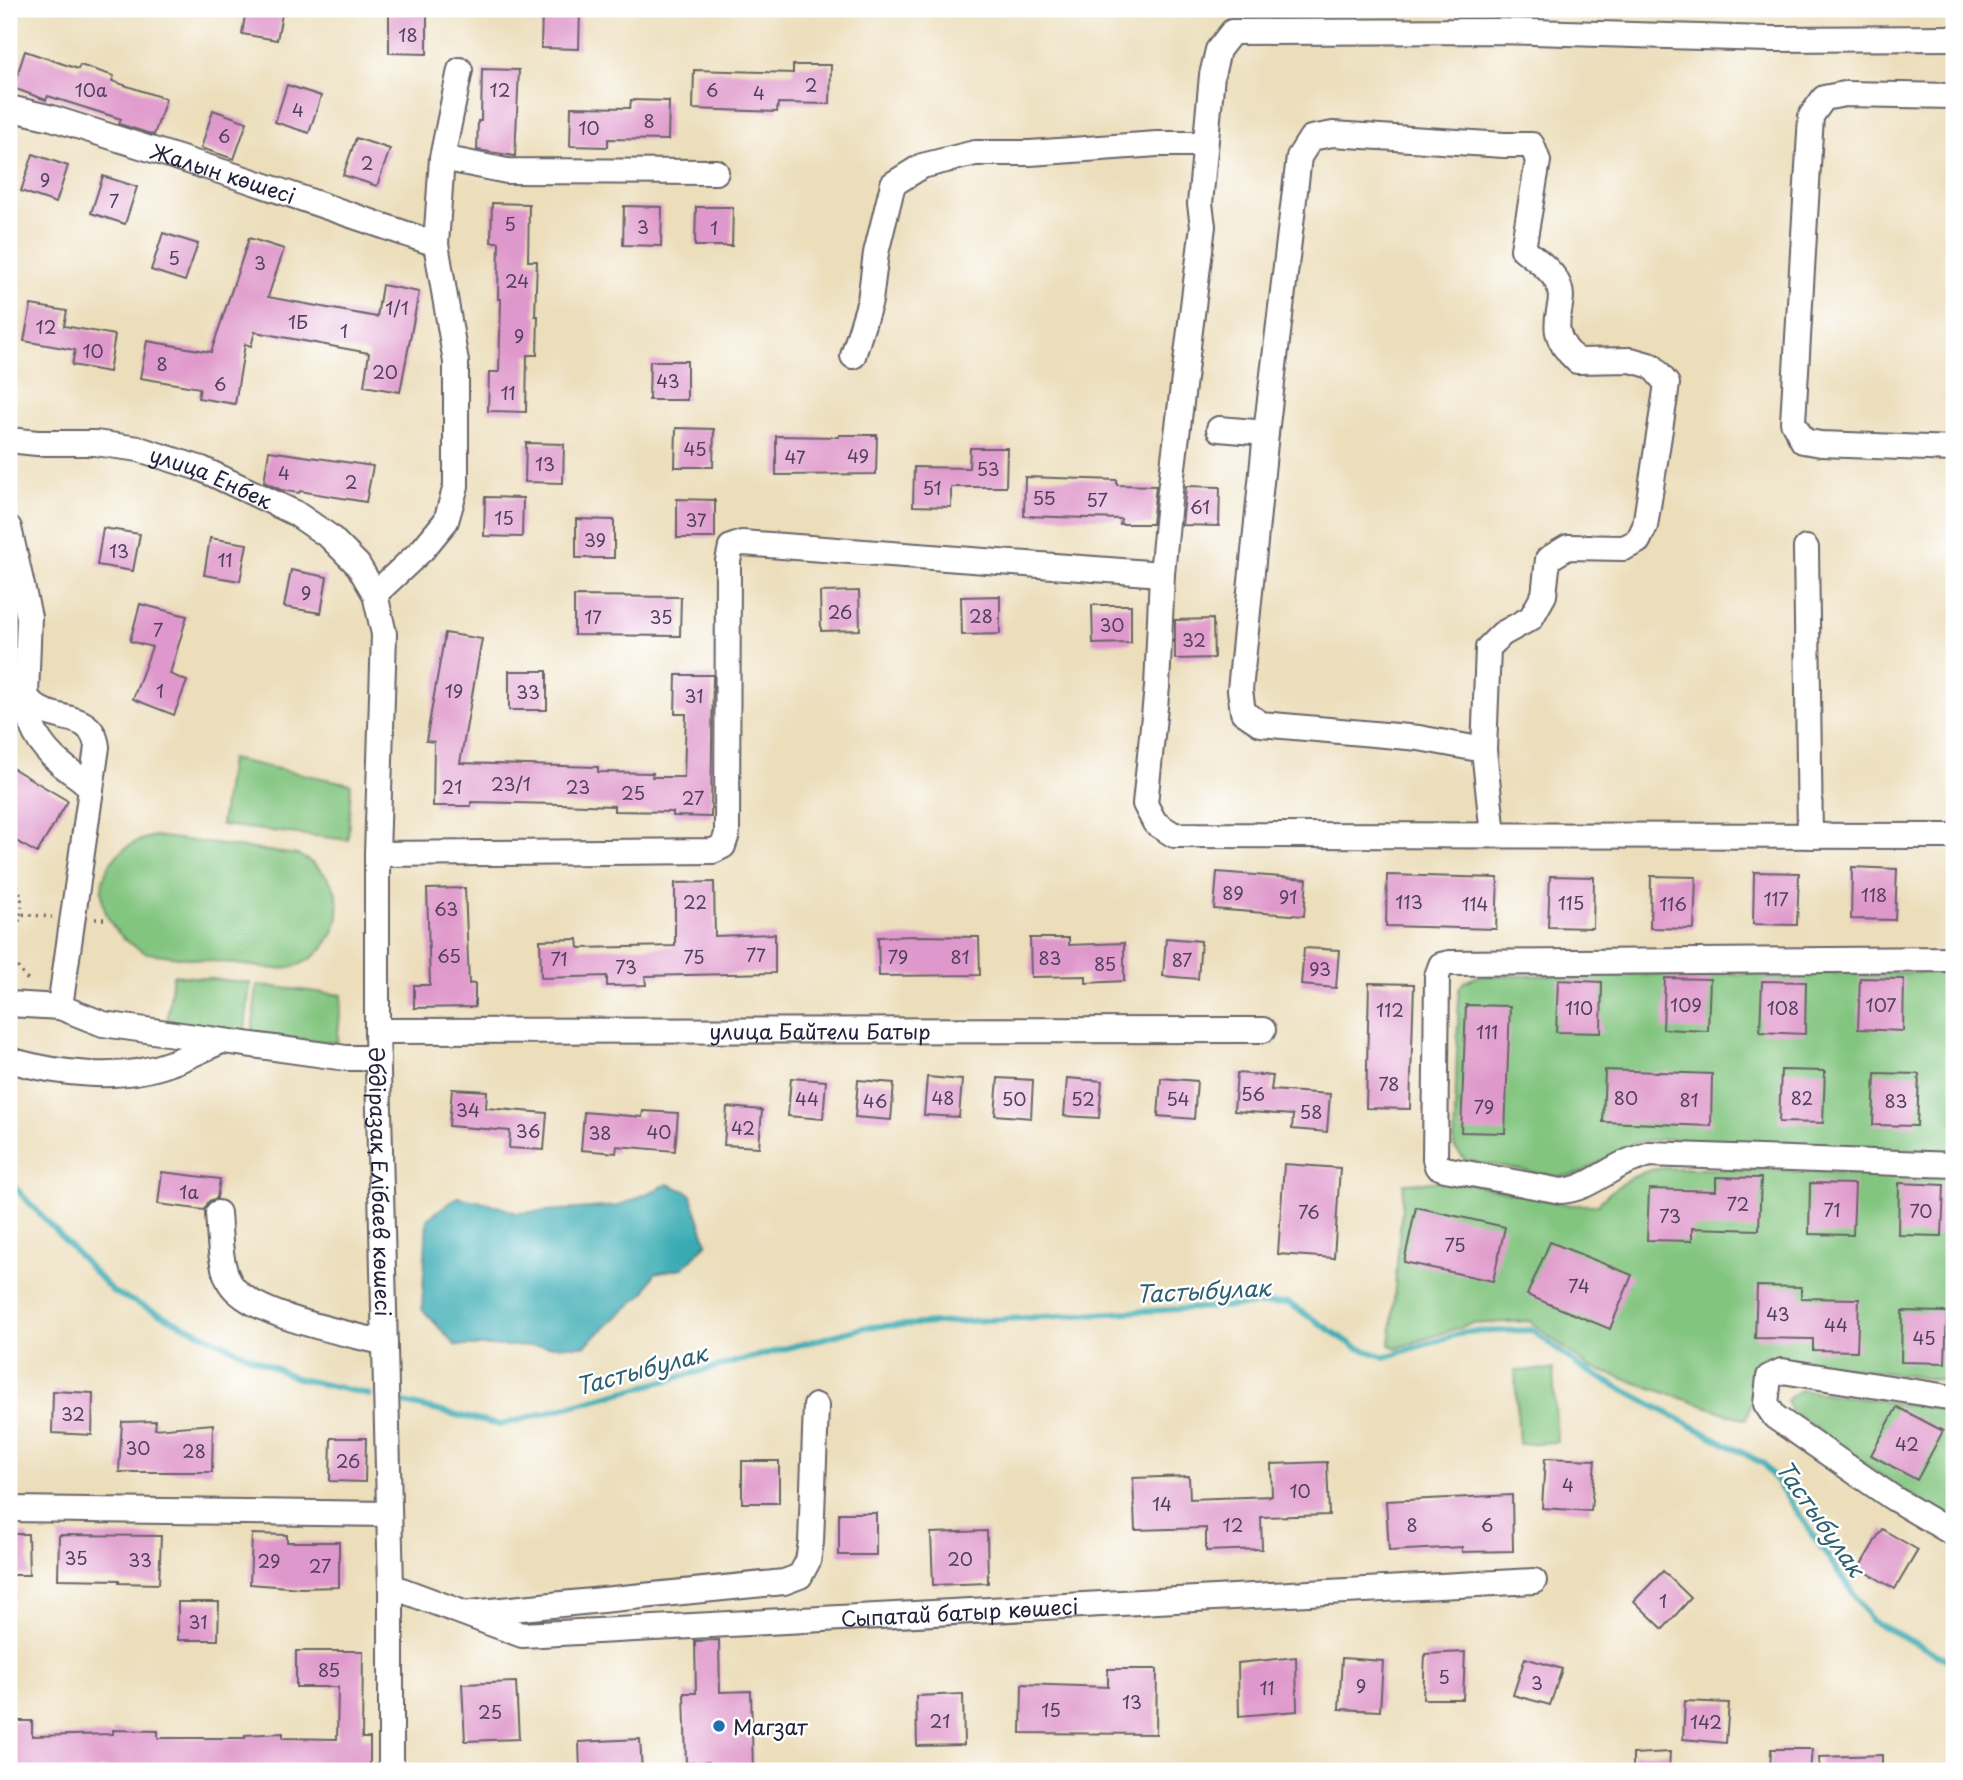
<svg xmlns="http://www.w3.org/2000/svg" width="1963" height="1780" viewBox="0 0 1963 1780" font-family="'Playpen Sans',sans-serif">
<rect width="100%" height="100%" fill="#fff"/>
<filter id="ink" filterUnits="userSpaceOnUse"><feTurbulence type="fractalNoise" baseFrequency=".0143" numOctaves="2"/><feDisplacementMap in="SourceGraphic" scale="14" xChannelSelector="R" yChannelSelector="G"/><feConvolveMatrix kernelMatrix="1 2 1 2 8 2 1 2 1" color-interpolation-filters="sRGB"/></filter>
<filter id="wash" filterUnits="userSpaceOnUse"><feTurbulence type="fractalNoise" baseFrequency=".00686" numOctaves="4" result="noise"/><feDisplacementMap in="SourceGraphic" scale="28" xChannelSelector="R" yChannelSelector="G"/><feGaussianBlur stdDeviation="1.57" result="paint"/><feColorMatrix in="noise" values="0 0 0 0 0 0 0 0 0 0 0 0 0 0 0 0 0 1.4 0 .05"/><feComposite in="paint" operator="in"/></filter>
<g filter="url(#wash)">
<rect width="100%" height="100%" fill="#ecdebb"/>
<g fill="#82c57f" stroke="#52745d" stroke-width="2">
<path d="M230 759 351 784 348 840 221 825Z"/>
<path d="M155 836 298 855C317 864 335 880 338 902 342 934 317 963 287 968 273 971 257 966 244 965 211 961 179 957 147 953 85 926 86 850 155 836Z"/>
<path d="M1954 972V1151L1664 1139 1633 1143 1579 1174 1558 1177 1466 1160 1454 1147 1459 989 1464 982 1479 976Z"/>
<path d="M173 975 250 983 245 1031 167 1022Z"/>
<path d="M257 985 342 995 337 1043 252 1034Z"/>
<path d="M1659 1168 1775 1170 1954 1178V1382L1764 1356 1746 1420 1589 1367 1529 1321 1470 1324 1398 1348 1390 1345 1404 1183 1458 1181 1571 1205H1597C1614 1187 1635 1173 1659 1168Z"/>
<path d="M1553 1369 1557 1442 1519 1444 1515 1371Z"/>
<path d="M1800 1390 1954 1411V1520L1899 1488 1790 1410 1787 1400Z"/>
</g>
<path fill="#39abb2" stroke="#2e6676" stroke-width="2" d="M668 1184 690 1193 707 1243 683 1268 655 1273 645 1292 584 1346H456L422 1309 427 1219 457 1197 489 1203 517 1213 618 1206Z"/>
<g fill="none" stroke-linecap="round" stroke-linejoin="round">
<g stroke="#39abb2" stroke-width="6">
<path d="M9 1181 113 1292 296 1378 370 1395"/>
<path d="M404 1403 500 1425 866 1327 1288 1303 1356 1347 1385 1357 1465 1332 1533 1330 1580 1367 1764 1464 1872 1621 1954 1663"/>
</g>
</g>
<g id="blocks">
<g fill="#df98cb">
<path d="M246 9H283L277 40 242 34Z"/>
<path d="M542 9 580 10 579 49 541 48Z"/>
<path d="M389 14 427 15V54L389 53Z"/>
<path d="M25 51 78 69 80 65 114 76 112 81 166 99 154 135 119 124 121 119 48 96 46 100 13 88Z"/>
<path d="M793 65H831L830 104 778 103 777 112 693 109 694 70 793 73Z"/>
<path d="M482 69 519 70 515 156 477 150 478 121H481Z"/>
<path d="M287 85 321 96 309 133 275 122Z"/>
<path d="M631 100 669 101 668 140 608 139V147L570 146 571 107 630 108Z"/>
<path d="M213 110 247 122 234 159 201 148Z"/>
<path d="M356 138 390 149 377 186 343 175Z"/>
<path d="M33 154 68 166 56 203 21 191Z"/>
<path d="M103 176 137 187 125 224 91 213Z"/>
<path d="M492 203 529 204 528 261H537L535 316H538L537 355H527L526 412 488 411 489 372H499L501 299H498L499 242H491Z"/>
<path d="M624 206 662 207 661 246 623 245Z"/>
<path d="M696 207H733L732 246H695Z"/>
<path d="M163 233 198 244 185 281 151 270Z"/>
<path d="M249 238 284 249 268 297 377 317 382 285 419 292 400 392 364 386 369 353 255 332 251 346 245 344 235 404 198 398 200 388 140 378 147 341 211 352Z"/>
<path d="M31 305 67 311 64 326 115 335 109 372 72 365 75 350 24 341Z"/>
<path d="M650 361H687V400H649Z"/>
<path d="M676 428 714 429 713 467H675Z"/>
<path d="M839 435H877L876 474 776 475V436L839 437Z"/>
<path d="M526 443 564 444 563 483 525 482Z"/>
<path d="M970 448H1007L1006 487H951V507L913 506 914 467 969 468Z"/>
<path d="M269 451 373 466 366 502 300 491 299 493 281 490 264 482Z"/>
<path d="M1025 477 1117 480V485L1156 486 1152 524H1120L1121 519 1024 516Z"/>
<path d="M1186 486 1220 487 1219 526 1182 525Z"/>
<path d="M485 497 523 498 522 537 484 536Z"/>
<path d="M677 499 715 500V538H677Z"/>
<path d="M576 519 614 520V558H576Z"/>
<path d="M103 528 140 534 133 571 97 565Z"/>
<path d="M210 538 247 544 240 581 204 575Z"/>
<path d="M291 570 327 577 321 613 284 607Z"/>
<path d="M859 591 860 630 821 631 820 592Z"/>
<path d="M574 596 681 597 680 636 574 635Z"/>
<path d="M1000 596V634L962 635 961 597Z"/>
<path d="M140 604 187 616 170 674 187 681 174 715 133 699 152 647 130 641Z"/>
<path d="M1092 605H1131V643L1093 644Z"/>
<path d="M1213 619 1214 658 1175 659V620Z"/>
<path d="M445 633 482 639 460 763 598 767V772L653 773 652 777H684L686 714H675L676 675H713L711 817 673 816V812L614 811V806L559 804 471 802V806H433L434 742 426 741Z"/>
<rect x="509" y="671" width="38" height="39"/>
<path d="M9 766 68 801 37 853 9 837Z"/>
<path d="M1852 867 1897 869 1895 920 1851 919Z"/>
<path d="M1217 872 1307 879 1304 916 1214 909Z"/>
<path d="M1754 872 1799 873 1797 925 1753 924Z"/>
<path d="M1387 875 1498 878 1496 929 1386 926Z"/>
<path d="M1550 876 1594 877 1593 928 1548 927Z"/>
<path d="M1651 876 1696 877 1694 929 1650 928Z"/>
<path d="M714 882 715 936 775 934V973L645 976 646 985 607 986V976L541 978 540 940 578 939 579 948 675 946V883Z"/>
<path d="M465 888 469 984 475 983V1007L414 1008V985H430L427 889Z"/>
<path d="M917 936 979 937 980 975 879 976 878 937Z"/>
<path d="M1030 938H1069V945L1124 943V981L1086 983V976L1031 977Z"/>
<path d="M1166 938 1201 941 1198 979 1163 976Z"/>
<path d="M1304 948 1339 950 1336 988 1301 985Z"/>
<path d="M1665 978 1710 979 1708 1031 1663 1029Z"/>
<path d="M1860 978 1904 979 1903 1031 1858 1029Z"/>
<path d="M1558 980 1602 982 1601 1033 1556 1032Z"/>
<path d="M1762 981 1806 982 1805 1034 1760 1032Z"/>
<path d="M1369 983 1414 984 1410 1109 1366 1108Z"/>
<path d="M1466 1005 1510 1006 1505 1133 1461 1132Z"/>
<path d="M1605 1070 1712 1074 1711 1126 1603 1122Z"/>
<path d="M1781 1070 1825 1071 1823 1123 1779 1122Z"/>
<path d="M1237 1073 1273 1076 1271 1090 1330 1094 1327 1132 1292 1129 1293 1115 1234 1111Z"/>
<path d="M1875 1073 1919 1074 1917 1126 1873 1125Z"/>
<path d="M927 1077 962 1080 959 1117 924 1115Z"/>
<path d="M791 1078 826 1081 823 1119 788 1116Z"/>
<path d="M998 1078 1033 1080 1031 1118 995 1115Z"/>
<path d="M1067 1078 1102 1081 1099 1118 1064 1116Z"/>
<path d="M1161 1078 1197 1081 1194 1119 1158 1116Z"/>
<path d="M858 1080 894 1083 891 1120 855 1117Z"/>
<path d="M452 1089 487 1091 486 1108 547 1113 544 1150 509 1148 510 1131 449 1126Z"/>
<path d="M727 1107 762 1110 759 1147 724 1145Z"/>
<path d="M643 1111 678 1113 675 1151 617 1146 616 1153 581 1150 584 1112 642 1117Z"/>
<path d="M1284 1164 1340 1168 1334 1258 1278 1254Z"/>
<path d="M162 1172 220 1179 217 1198 209 1201 204 1210 158 1204Z"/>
<path d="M1716 1177 1761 1178 1759 1230 1692 1228V1241L1647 1240 1649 1189 1716 1191Z"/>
<path d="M1810 1183 1855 1184 1853 1235 1809 1234Z"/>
<path d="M1899 1183 1944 1185 1942 1236 1898 1235Z"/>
<path d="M1416 1207 1505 1227 1493 1281 1404 1262Z"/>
<path d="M1550 1242 1632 1275 1610 1329 1527 1295Z"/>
<path d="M1757 1286 1801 1287V1298L1859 1299 1857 1351 1813 1350V1339L1755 1338Z"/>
<path d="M1902 1311 1947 1312 1945 1363 1901 1362Z"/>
<path d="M53 1391 93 1393 92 1435 52 1433Z"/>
<path d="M1897 1407 1943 1431 1917 1480 1871 1455Z"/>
<path d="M156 1421 155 1429 213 1424 212 1472H119L122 1422Z"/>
<path d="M331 1438H366L365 1482 330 1481Z"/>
<path d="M1545 1458 1595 1460 1591 1511 1542 1508Z"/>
<rect x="742" y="1461" width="37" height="42"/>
<path d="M1327 1462 1329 1515 1261 1517 1262 1549 1206 1551V1528L1135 1530 1133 1478 1189 1476 1190 1499 1272 1496 1271 1464Z"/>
<path d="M1512 1495 1513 1551 1462 1552V1547L1389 1551 1386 1501Z"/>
<rect x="839" y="1513" width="37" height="42"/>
<path d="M1882 1529 1918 1550 1895 1589 1859 1568Z"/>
<path d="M987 1531 988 1583 933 1585 931 1533Z"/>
<path d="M9 1534H28L29 1575H9Z"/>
<path d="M252 1534 287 1535V1542H339V1587L301 1588 250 1584Z"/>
<path d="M59 1535 161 1536 159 1584 119 1583V1580L58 1579Z"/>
<path d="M1663 1571 1691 1598 1663 1629 1634 1601Z"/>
<path d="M178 1602H219L218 1640H178Z"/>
<path d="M719 1640 720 1692 751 1691 753 1771H709V1762L686 1763 684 1693H696L695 1641Z"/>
<path d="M296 1651H363L362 1738H370V1771L98 1769V1771H9V1721H32V1736L113 1734V1730L158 1731V1738H245V1735L283 1733V1738L337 1739 338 1687H296Z"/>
<path d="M1465 1652 1463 1699H1423L1425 1654Z"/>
<path d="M1296 1657 1297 1711 1239 1716 1238 1663Z"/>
<path d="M1342 1658 1383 1661 1380 1711 1339 1709Z"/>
<path d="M1525 1658 1562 1669 1550 1705 1513 1695Z"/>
<path d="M1108 1669H1157L1156 1734 1021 1733 1022 1684 1108 1687Z"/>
<path d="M516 1682 519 1739 465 1741 462 1684Z"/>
<path d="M963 1694 964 1745 917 1746 916 1696Z"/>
<path d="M1685 1701 1729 1703 1726 1743 1683 1739Z"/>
<path d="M640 1739 642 1771H580L579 1742Z"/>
<path d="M1771 1749H1812L1810 1771H1770Z"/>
<path d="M1670 1752 1669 1771H1633V1754Z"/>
<path d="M1882 1755V1771H1820L1819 1757Z"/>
</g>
</g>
</g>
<g filter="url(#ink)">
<use href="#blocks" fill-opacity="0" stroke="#696468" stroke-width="2"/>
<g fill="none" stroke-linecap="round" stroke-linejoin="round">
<g stroke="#696468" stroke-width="28">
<g id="minor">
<path d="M1954 38 1768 39 1497 31 1232 32 1218 50 1212 75 1200 204 1203 226 1170 491 1162 574 1157 687 1145 804 1155 823 1174 835 1954 836"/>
<path d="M1954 96 1845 94 1824 98 1811 116 1793 422 1803 441 1821 444 1954 449"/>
<path id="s1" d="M9 108 52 118 245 179 436 244"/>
<path d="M442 158 507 171 716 172"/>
<path d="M853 356 870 301 876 253 893 184 922 166 975 153H1030L1157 144H1205"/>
<path d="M1219 429 1266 433"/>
<path id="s2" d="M9 440 37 443H95L139 449 202 469 295 513 330 537 358 565 375 594 384 634 377 854V1031L391 1586V1771"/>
<path d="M9 528 29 617 26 695C43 728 92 705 97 747L60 1007 103 1024 346 1058H378"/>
<path d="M1806 548 1810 836"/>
<path d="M375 594 423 549 446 521 456 486V362L436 244 442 158 460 70"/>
<path d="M26 696C26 723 40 747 61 764 71 773 83 778 91 789"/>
<path d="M1484 750 1419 738 1261 724 1243 712 1240 690 1266 433 1299 157 1311 138 1333 134 1504 145H1532L1538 161 1523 249C1534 258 1549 268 1556 280 1573 308 1537 324 1577 361L1631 360 1652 366 1667 384 1645 526 1638 541 1624 548 1568 547 1548 559 1544 595 1531 618 1502 634 1488 648 1484 750 1493 835"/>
<path d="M377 854 713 851 723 846 727 834 728 561 731 547 742 543 1162 574"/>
<path d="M1954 959 1450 963 1441 965 1437 976 1435 1159 1437 1166 1445 1169 1561 1191C1587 1189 1604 1172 1627 1162 1634 1159 1642 1157 1649 1154L1954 1165"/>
<path d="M9 1004 60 1007"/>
<path id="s3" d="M377 1031 1263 1030"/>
<path d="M9 1060C59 1074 121 1082 171 1063 188 1057 205 1048 222 1041"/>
<path d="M218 1213C220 1235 219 1264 230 1283 250 1316 347 1333 385 1343"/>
<path d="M1954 1398 1782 1371 1769 1377 1766 1404 1775 1417 1893 1498 1954 1534"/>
<path d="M9 1509 389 1514"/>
<path id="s4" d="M391 1586 522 1635 1534 1581"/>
<path d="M471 1613 784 1582 800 1576 808 1561 811 1542 816 1406"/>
</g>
</g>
<g stroke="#696468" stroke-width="3.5" stroke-dasharray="2 5" stroke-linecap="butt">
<path d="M9 874C28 894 23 921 9 941"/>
<path d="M9 913 52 917"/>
<path d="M95 919H107"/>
<path d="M9 956 29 982"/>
</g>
<use href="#minor" stroke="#fff" stroke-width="24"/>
</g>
</g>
<circle fill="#1f6fb2" stroke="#fff" stroke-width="2.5" cx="719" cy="1726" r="7"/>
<g text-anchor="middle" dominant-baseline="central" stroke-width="5" stroke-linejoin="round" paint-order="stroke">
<g font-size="18" fill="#51405f">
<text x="408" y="34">18</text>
<text x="811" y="84">2</text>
<text x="91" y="89">10а</text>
<text x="500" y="89">12</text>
<text x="712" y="89">6</text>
<text x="759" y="92">4</text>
<text x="298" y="109">4</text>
<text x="649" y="120">8</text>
<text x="589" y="127">10</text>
<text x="224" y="135">6</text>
<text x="367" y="162">2</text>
<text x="45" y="179">9</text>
<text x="114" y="200">7</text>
<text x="510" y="223">5</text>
<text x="643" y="226">3</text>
<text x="714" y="227">1</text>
<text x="174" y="257">5</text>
<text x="260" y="262">3</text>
<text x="517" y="280">24</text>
<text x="397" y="307">1/1</text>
<text x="298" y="321">1Б</text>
<text x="46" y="326">12</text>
<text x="344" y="330">1</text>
<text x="519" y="335">9</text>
<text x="93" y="350">10</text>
<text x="162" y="363">8</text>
<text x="385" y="371">20</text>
<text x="668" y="380">43</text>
<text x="220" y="383">6</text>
<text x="508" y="392">11</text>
<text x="695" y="448">45</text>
<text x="858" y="455">49</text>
<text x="795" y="456">47</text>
<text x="545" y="463">13</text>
<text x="988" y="468">53</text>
<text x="284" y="472">4</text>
<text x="351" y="481">2</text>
<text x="932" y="487">51</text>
<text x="1044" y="497">55</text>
<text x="1097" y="499">57</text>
<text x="1200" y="506">61</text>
<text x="504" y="517">15</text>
<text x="696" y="519">37</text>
<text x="595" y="539">39</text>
<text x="119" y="550">13</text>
<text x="225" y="559">11</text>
<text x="306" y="592">9</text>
<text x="840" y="611">26</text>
<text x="981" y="615">28</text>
<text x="593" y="616">17</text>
<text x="661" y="616">35</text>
<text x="1112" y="624">30</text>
<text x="158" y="629">7</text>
<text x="1194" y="639">32</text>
<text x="160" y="690">1</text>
<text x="454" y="690">19</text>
<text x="528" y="691">33</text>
<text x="694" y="695">31</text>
<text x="511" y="783">23/1</text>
<text x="452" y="786">21</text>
<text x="578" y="786">23</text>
<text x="633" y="792">25</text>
<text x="693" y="797">27</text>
<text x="1233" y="892">89</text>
<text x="1874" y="894">118</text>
<text x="1288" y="896">91</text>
<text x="1776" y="898">117</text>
<text x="695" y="901">22</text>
<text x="1409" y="901">113</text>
<text x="1571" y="902">115</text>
<text x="1475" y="903">114</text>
<text x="1673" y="903">116</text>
<text x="446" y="908">63</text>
<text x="756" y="954">77</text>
<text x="449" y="955">65</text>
<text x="694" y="956">75</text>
<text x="898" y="956">79</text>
<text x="960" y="956">81</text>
<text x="1050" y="957">83</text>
<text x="559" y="958">71</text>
<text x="1182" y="959">87</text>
<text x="1105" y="963">85</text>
<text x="626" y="966">73</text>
<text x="1320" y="968">93</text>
<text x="1686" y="1004">109</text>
<text x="1881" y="1004">107</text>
<text x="1579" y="1007">110</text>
<text x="1783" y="1007">108</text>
<text x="1390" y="1009">112</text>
<text x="1487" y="1031">111</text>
<text x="1389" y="1083">78</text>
<text x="1253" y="1093">56</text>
<text x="943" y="1097">48</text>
<text x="1626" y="1097">80</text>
<text x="1802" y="1097">82</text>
<text x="807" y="1098">44</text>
<text x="1014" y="1098">50</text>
<text x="1083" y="1098">52</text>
<text x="1178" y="1098">54</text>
<text x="1689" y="1099">81</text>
<text x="875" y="1100">46</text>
<text x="1896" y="1100">83</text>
<text x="1484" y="1106">79</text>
<text x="468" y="1109">34</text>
<text x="1311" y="1111">58</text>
<text x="743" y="1127">42</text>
<text x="528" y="1130">36</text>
<text x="659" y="1131">40</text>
<text x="600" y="1132">38</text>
<text x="189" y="1191">1а</text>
<text x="1738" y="1203">72</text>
<text x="1832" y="1209">71</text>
<text x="1921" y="1210">70</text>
<text x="1309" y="1211">76</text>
<text x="1670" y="1215">73</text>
<text x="1455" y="1244">75</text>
<text x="1579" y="1285">74</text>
<text x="1778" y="1313">43</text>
<text x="1836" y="1324">44</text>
<text x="1924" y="1337">45</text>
<text x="73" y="1413">32</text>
<text x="1907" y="1443">42</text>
<text x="138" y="1447">30</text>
<text x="194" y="1450">28</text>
<text x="348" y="1460">26</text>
<text x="1568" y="1484">4</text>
<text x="1300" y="1490">10</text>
<text x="1162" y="1503">14</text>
<text x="1233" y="1524">12</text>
<text x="1412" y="1524">8</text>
<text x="1487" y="1524">6</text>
<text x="76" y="1557">35</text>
<text x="960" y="1558">20</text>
<text x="140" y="1559">33</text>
<text x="269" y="1560">29</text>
<text x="320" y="1565">27</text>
<text x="1663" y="1600">1</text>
<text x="198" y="1621">31</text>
<text x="329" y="1669">85</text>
<text x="1444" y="1676">5</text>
<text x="1537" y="1682">3</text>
<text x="1361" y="1685">9</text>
<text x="1267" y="1687">11</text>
<text x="1132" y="1701">13</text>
<text x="1051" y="1709">15</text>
<text x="490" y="1711">25</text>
<text x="940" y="1720">21</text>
<text x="1706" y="1721">142</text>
</g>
<g font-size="21" fill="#22223b" stroke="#fff">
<text stroke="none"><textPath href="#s1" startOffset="224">Жалын көшесі</textPath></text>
<text stroke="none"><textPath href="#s2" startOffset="208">улица Енбек</textPath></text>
<text stroke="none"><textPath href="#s3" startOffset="443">улица Байтели Батыр</textPath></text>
<text stroke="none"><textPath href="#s2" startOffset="1004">Әбдіразақ Елібаев көшесі</textPath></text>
<text stroke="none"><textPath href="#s4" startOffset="578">Сыпатай батыр көшесі</textPath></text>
</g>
<g font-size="21" fill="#22223b" stroke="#fff" text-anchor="start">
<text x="733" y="1726">Магзат</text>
</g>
<g font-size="23" font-style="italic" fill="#2c6071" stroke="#fff">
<text transform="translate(1203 1290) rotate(-3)">Тастыбулак</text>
<text transform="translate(641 1369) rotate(-15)">Тастыбулак</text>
<text transform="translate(1821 1518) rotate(55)">Тастыбулак</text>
</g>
</g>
<rect width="1963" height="1780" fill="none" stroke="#fff" stroke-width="35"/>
</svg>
